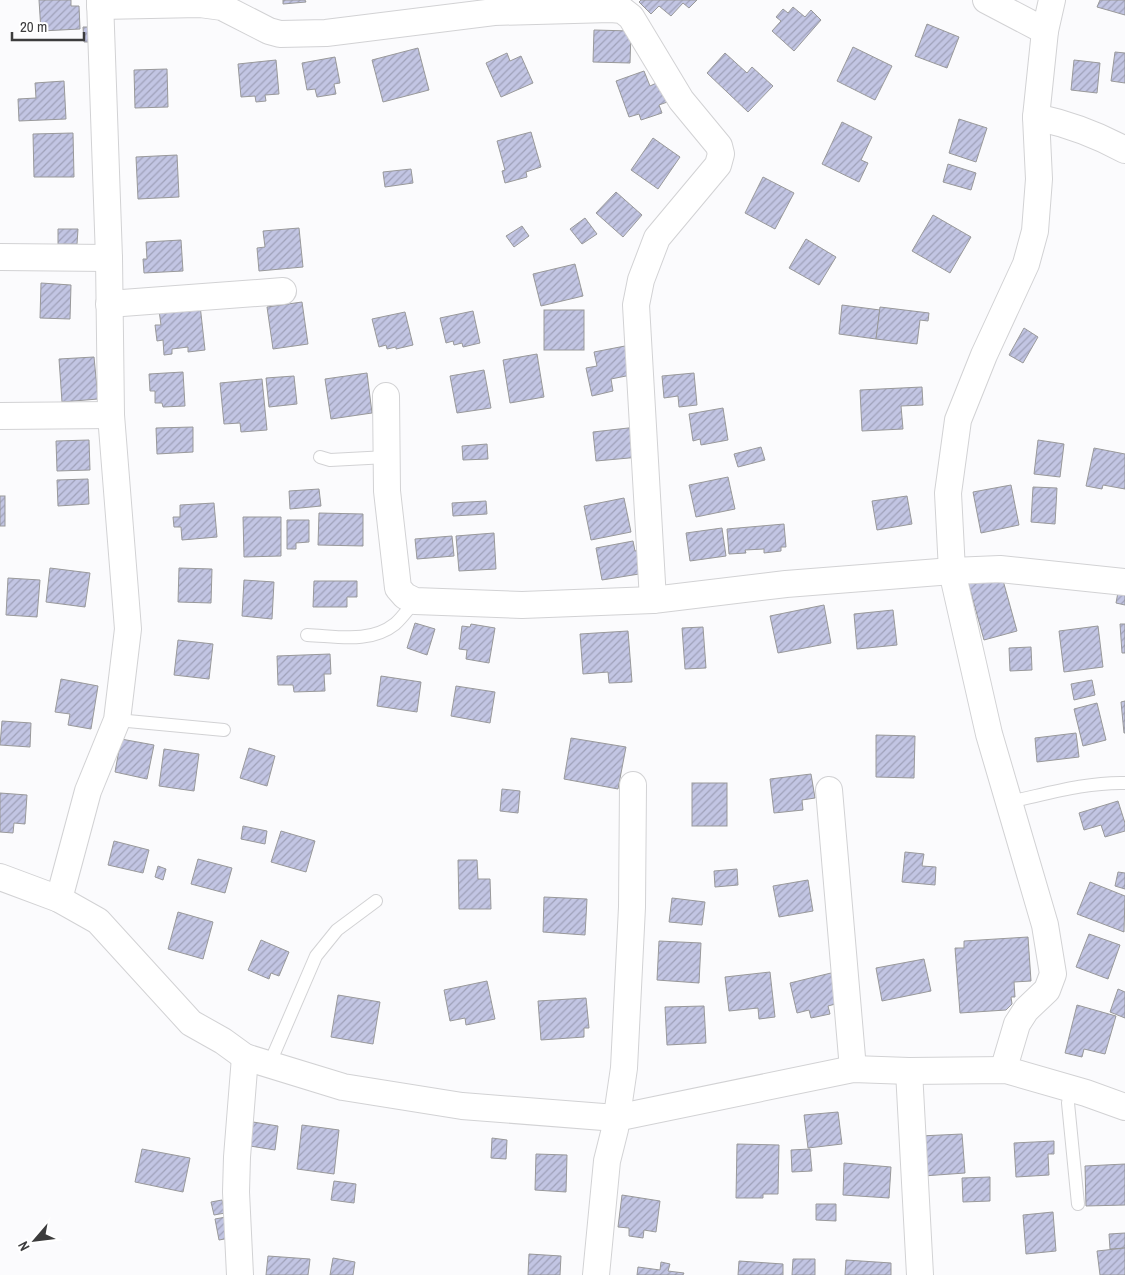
<svg xmlns="http://www.w3.org/2000/svg" width="1125" height="1275" viewBox="0 0 1125 1275" font-family="'Archivo Narrow',sans-serif">
<defs>
<pattern id="building-hatch" width="6" height="6" patternUnits="userSpaceOnUse" patternTransform="scale(1.25)"><rect width="6" height="6" fill="#c2c5e3"/><path d="M-1 1l2-2M0 6l6-6M5 7l2-2" fill="none" stroke="#9fa1b9"/></pattern>
</defs>
<rect width="100%" height="100%" fill="#fbfbfd"/>
<g fill="url(#building-hatch)" stroke="#99999a">
<path d="M39 0H71V6H79L80 29 41 31Z"/>
<path d="M283 0H305L306 2 283 4Z"/>
<path d="M641 0H697L689 8 683 3 671 16 659 6 651 14 639 2Z"/>
<path d="M1100 0H1125V15L1097 7Z"/>
<path d="M793 7 805 17 811 10 821 20 794 51 772 31 781 21 776 17 783 9 788 13Z"/>
<path d="M927 24 959 37 947 68 915 56Z"/>
<path d="M83 27H95L97 42H84Z"/>
<path d="M594 30 631 31 630 63 593 62Z"/>
<path d="M853 47 892 66 875 100 837 81Z"/>
<path d="M418 48 429 90 383 102 372 60Z"/>
<path d="M1115 52 1125 53V83L1111 81Z"/>
<path d="M507 53 510 61 521 56 533 83 501 97 486 63Z"/>
<path d="M725 53 747 73 752 67 773 86 748 112 707 73Z"/>
<path d="M335 57 340 83 334 84 336 94 317 97 315 89 307 90 302 63Z"/>
<path d="M276 60 279 94 265 95 266 101 256 102 255 96 241 97 238 64Z"/>
<path d="M1074 60 1100 63 1097 93 1071 90Z"/>
<path d="M167 69 168 107 135 108 134 70Z"/>
<path d="M644 71 650 86 663 80 670 101 659 105 662 113 641 120 639 114 629 117 616 81Z"/>
<path d="M64 81 66 119 19 121 18 99 36 98 35 83Z"/>
<path d="M959 119 987 128 976 162 949 153Z"/>
<path d="M842 122 872 137 861 160 868 163 859 182 822 164Z"/>
<path d="M531 132 541 167 526 172 527 177 505 183 502 171 505 170 497 141Z"/>
<path d="M73 133 74 177H34L33 134Z"/>
<path d="M653 138 680 157 658 189 631 170Z"/>
<path d="M177 155 179 197 138 199 136 157Z"/>
<path d="M948 164 976 173 971 190 943 182Z"/>
<path d="M411 169 413 183 385 187 383 172Z"/>
<path d="M763 177 794 193 775 229 745 213Z"/>
<path d="M616 192 642 215 623 237 596 213Z"/>
<path d="M933 215 971 237 950 273 912 251Z"/>
<path d="M585 218 597 234 582 244 570 229Z"/>
<path d="M522 226 529 236 514 247 506 236Z"/>
<path d="M299 228 303 267 259 271 257 248 265 247 263 231Z"/>
<path d="M58 229H78L77 244H58Z"/>
<path d="M806 239 836 257 819 285 789 268Z"/>
<path d="M181 240 183 271 144 273 143 259H147L146 242Z"/>
<path d="M575 264 583 296 541 306 533 274Z"/>
<path d="M41 283 71 285 70 319 40 318Z"/>
<path d="M302 302 308 344 273 349 267 307Z"/>
<path d="M200 305 205 350 188 352V347L172 349V354L164 355 163 340 157 341 155 325H161L159 310Z"/>
<path d="M842 305 880 310 876 339 839 334Z"/>
<path d="M880 307 929 313 928 321 920 320 917 344 876 339Z"/>
<rect x="544" y="310" width="40" height="40"/>
<path d="M473 311 480 343 463 347 462 343 454 345 453 341 446 343 440 318Z"/>
<path d="M405 312 413 345 396 349V347L387 349 386 345 379 347 372 319Z"/>
<path d="M1024 328 1038 337 1023 363 1009 355Z"/>
<path d="M625 346 631 375 611 379 613 391 592 396 586 368 597 366 594 352Z"/>
<path d="M537 354 544 397 510 403 503 360Z"/>
<path d="M94 357 98 399 62 402 59 359Z"/>
<path d="M484 370 491 408 457 413 450 376Z"/>
<path d="M183 372 185 406 163 407 162 403H155V391H150L149 374Z"/>
<path d="M367 373 372 413 331 419 325 379Z"/>
<path d="M694 373 697 405 679 407 678 396 664 398 662 376Z"/>
<path d="M294 376 297 404 269 407 266 378Z"/>
<path d="M262 379 267 430 241 432 240 423 224 424 220 383Z"/>
<path d="M922 387 923 405 901 406 903 429 862 431 860 390Z"/>
<path d="M723 408 728 440 701 445 700 439 693 441 689 414Z"/>
<path d="M193 427V452L157 454 156 428Z"/>
<path d="M637 427 640 457 596 461 593 432Z"/>
<path d="M89 440 90 470 57 471 56 441Z"/>
<path d="M1038 440 1064 444 1060 477 1034 474Z"/>
<path d="M487 444 488 459 463 460 462 446Z"/>
<path d="M761 447 765 460 738 467 734 454Z"/>
<path d="M1094 448 1125 454V489L1103 485 1102 489 1086 486Z"/>
<path d="M728 477 735 509 696 517 689 485Z"/>
<path d="M88 479 89 504 58 506 57 480Z"/>
<path d="M1011 485 1019 525 981 533 973 492Z"/>
<path d="M1033 487 1057 488 1055 524 1031 522Z"/>
<path d="M319 489 321 506 290 509 289 491Z"/>
<rect x="0" y="496" width="5" height="30"/>
<path d="M907 496 912 524 877 530 872 501Z"/>
<path d="M624 498 631 532 591 540 584 506Z"/>
<path d="M486 501 487 514 453 516 452 503Z"/>
<path d="M214 503 217 537 182 540 181 527H174L173 517H180V505Z"/>
<path d="M319 513 363 514V546L318 545Z"/>
<path d="M243 517H281V556L244 557Z"/>
<path d="M287 520H309V542L296 543V549H287Z"/>
<path d="M784 524 786 547H781V551L764 553V549L745 550 746 553 729 554 727 529Z"/>
<path d="M722 528 726 556 690 561 686 533Z"/>
<path d="M494 533 496 569 459 571 456 536Z"/>
<path d="M452 536 454 556 417 559 415 539Z"/>
<path d="M633 541 635 551 640 550 643 564H637L639 574 602 580 596 548Z"/>
<path d="M50 568 90 573 85 607 46 602Z"/>
<path d="M179 568 212 569 211 603 178 602Z"/>
<path d="M1001 573 1017 631 984 640 968 582Z"/>
<path d="M8 578 40 580 37 617 6 615Z"/>
<path d="M244 580 274 582 272 619 242 616Z"/>
<path d="M314 581H357V597H347V607H313Z"/>
<path d="M1119 587 1125 588V605L1116 603Z"/>
<path d="M824 605 831 643 778 653 770 616Z"/>
<path d="M893 610 897 645 857 649 854 614Z"/>
<path d="M415 623 435 629 427 655 407 648Z"/>
<path d="M471 624 495 628 489 663 466 659 467 650 459 649 462 626 470 627Z"/>
<path d="M1120 624H1125V653H1122Z"/>
<path d="M1098 626 1103 667 1064 672 1059 631Z"/>
<path d="M703 627 706 668 685 669 682 628Z"/>
<path d="M628 631 632 682 609 683 608 672 583 674 580 634Z"/>
<path d="M178 640 213 644 209 679 174 675Z"/>
<path d="M1031 647 1032 670 1010 671 1009 648Z"/>
<path d="M330 654 331 674H324L325 691 294 692 293 685H278L277 656Z"/>
<path d="M381 676 421 682 417 712 377 706Z"/>
<path d="M61 679 98 686 91 729 68 725 70 714 55 712Z"/>
<path d="M1092 680 1095 695 1074 700 1071 684Z"/>
<path d="M456 686 495 692 490 723 451 716Z"/>
<path d="M1125 701V733H1124L1121 702Z"/>
<path d="M1097 703 1106 740 1083 746 1074 709Z"/>
<path d="M2 721 31 723 30 747 0 745Z"/>
<path d="M1076 733 1079 757 1037 762 1035 738Z"/>
<path d="M876 735 915 736 914 778 876 777Z"/>
<path d="M571 738 626 747 618 789 564 779Z"/>
<path d="M121 739 154 745 147 779 115 772Z"/>
<path d="M249 748 275 756 267 786 240 778Z"/>
<path d="M164 749 199 754 194 791 159 786Z"/>
<path d="M811 774 815 798 802 800 803 810 774 813 770 779Z"/>
<rect x="692" y="783" width="35" height="43"/>
<path d="M502 789 520 791 518 813 500 811Z"/>
<path d="M0 793 27 795 25 824 14 823 13 833 0 832Z"/>
<path d="M1118 801 1125 823V831L1105 837 1101 825 1084 830 1079 813Z"/>
<path d="M243 826 267 831 265 844 241 839Z"/>
<path d="M281 831 315 841 306 872 271 862Z"/>
<path d="M114 841 149 850 143 873 108 865Z"/>
<path d="M905 852 924 854 922 866 936 867 935 885 902 882Z"/>
<path d="M198 859 232 868 225 893 191 884Z"/>
<path d="M458 860H477L478 879H490L491 909H459Z"/>
<path d="M158 866 166 869 163 880 155 877Z"/>
<path d="M737 869 738 885 715 887 714 871Z"/>
<path d="M1118 872 1125 873V889L1115 886Z"/>
<path d="M808 880 813 911 779 917 773 886Z"/>
<path d="M1090 882 1125 896 1124 932 1077 914Z"/>
<path d="M544 897 587 899 585 935 543 932Z"/>
<path d="M672 898 705 902 702 925 669 922Z"/>
<path d="M178 912 213 922 203 959 168 949Z"/>
<path d="M1089 934 1120 945 1108 979 1076 967Z"/>
<path d="M1028 937 1031 981 1014 982 1015 997H1011L1012 1004 1006 1010 960 1013 955 948H964V941Z"/>
<path d="M261 940 289 952 279 976 271 973 269 979 248 970Z"/>
<path d="M659 941 701 943 699 983 657 980Z"/>
<path d="M924 959 931 991 882 1001 876 968Z"/>
<path d="M770 972 775 1017 759 1019 758 1008 729 1011 725 977Z"/>
<path d="M831 973 839 1003 828 1006 830 1014 811 1018 809 1010 797 1013 790 983Z"/>
<path d="M487 981 495 1019 466 1025 465 1018 450 1021 444 990Z"/>
<path d="M1118 989 1125 992V1018L1110 1012Z"/>
<path d="M338 995 380 1002 373 1044 331 1037Z"/>
<path d="M586 998 589 1028H584V1037L541 1040 538 1001Z"/>
<path d="M1077 1005 1116 1016 1105 1054 1084 1049 1082 1057 1065 1053Z"/>
<path d="M704 1006 706 1043 667 1045 665 1007Z"/>
<path d="M838 1112 842 1144 808 1148 804 1115Z"/>
<path d="M253 1122 278 1126 275 1150 250 1146Z"/>
<path d="M302 1125 339 1130 334 1174 297 1169Z"/>
<path d="M962 1134 965 1173 923 1176 920 1136Z"/>
<path d="M492 1138 507 1140 506 1159 491 1158Z"/>
<path d="M1054 1141V1154H1048L1049 1175 1016 1177 1014 1143Z"/>
<path d="M737 1144 779 1145 778 1194H763V1198H736Z"/>
<path d="M142 1149 190 1158 183 1192 135 1182Z"/>
<path d="M810 1149 812 1171 792 1172 791 1150Z"/>
<path d="M536 1154 567 1155 566 1192 535 1190Z"/>
<path d="M844 1163 891 1167 889 1198 843 1195Z"/>
<path d="M1125 1164V1205L1086 1206 1085 1166Z"/>
<path d="M990 1177V1201L963 1202 962 1178Z"/>
<path d="M334 1181 356 1184 354 1203 331 1200Z"/>
<path d="M622 1195 660 1201 656 1232 644 1230 643 1238 629 1236V1228L618 1227Z"/>
<path d="M222 1200 225 1213 214 1215 211 1202Z"/>
<path d="M816 1204H836V1221L816 1220Z"/>
<path d="M1053 1212 1056 1251 1026 1254 1023 1215Z"/>
<path d="M226 1217 230 1238 219 1240 215 1219Z"/>
<path d="M1125 1233V1248L1110 1249 1109 1234Z"/>
<path d="M1125 1248V1275H1100L1097 1251Z"/>
<path d="M529 1254 561 1256 560 1275H528Z"/>
<path d="M268 1256 310 1259 308 1275H266Z"/>
<path d="M333 1258 355 1262 353 1275H330Z"/>
<path d="M793 1259H815V1275H792Z"/>
<path d="M846 1260 891 1263V1275H845Z"/>
<path d="M739 1261 783 1264V1275H738Z"/>
<path d="M661 1262 670 1264 668 1271 684 1273 683 1275H637L638 1267 660 1270Z"/>
</g>
<g fill="none" stroke-linecap="round" stroke-linejoin="round">
<g stroke="#d2d2d4" stroke-width="14">
<g id="service">
<path d="M320 457 330 460 387 457"/>
<path d="M307 635C336 636 370 644 395 624 402 618 409 608 415 601"/>
<path d="M117 720 224 730"/>
<path d="M1009 802C1047 794 1086 782 1125 783"/>
<path d="M269 1065 316 956 337 930 376 901"/>
<path d="M1071 1088 1068 1103 1078 1204"/>
</g>
</g>
<g stroke="#d2d2d4" stroke-width="28">
<g id="minor">
<path d="M986 0 1045 31"/>
<path d="M100 6 200 4 222 7 269 31 280 34 326 33 494 12 611 9 622 10 631 17 681 100 719 146 721 154 718 165 657 238 641 280 636 305 653 600"/>
<path d="M1036 117C1068 124 1096 134 1125 150"/>
<path d="M0 257 109 258"/>
<path d="M109 304 283 291"/>
<path d="M386 396 387 491 398 588 405 596 415 601 522 605 653 600 786 584 952 571 1000 569 1125 582"/>
<path d="M0 416 111 415"/>
<path d="M829 790 853 1069"/>
<path d="M0 877 59 899 98 921 191 1023 223 1041 245 1057 343 1087 462 1106 616 1118 853 1069 909 1071 1006 1070 1086 1093 1125 1107"/>
<path d="M59 899 88 791 117 720 128 629 111 415 109 258 100 0"/>
<path d="M1006 1070V1061L1017 1024 1026 1010 1047 990 1053 974 1045 925 989 734 952 571 948 493 958 420 984 355 1026 264 1035 231 1039 179 1036 117 1045 31 1052 0"/>
<path d="M909 1071 920 1275"/>
<path d="M240 1275 236 1192 237 1157 245 1057"/>
<path d="M596 1275 607 1161 615 1129 624 1068 632 907 633 785"/>
</g>
</g>
<use href="#service" stroke="#fff" stroke-width="12"/>
<use href="#minor" stroke="#fff" stroke-width="26"/>
</g>
<g transform="translate(35 1240) rotate(242)" stroke="#ffffff" stroke-width="4" paint-order="stroke">
<path d="M0-4L9 19L0 12L-9 19Z" fill="#3c3c3d"/>
<text y="-8" font-size="14" font-weight="bold" text-anchor="middle" fill="#3c3c3d">N</text>
</g>
<path d="M12 32v8h72v-8" fill="none" stroke="#3c3c3d" stroke-width="2.5"/>
<text x="20" y="32" font-size="15" fill="#3c3c3d" stroke="#ffffff" stroke-width="4" paint-order="stroke">20 m</text>
</svg>
